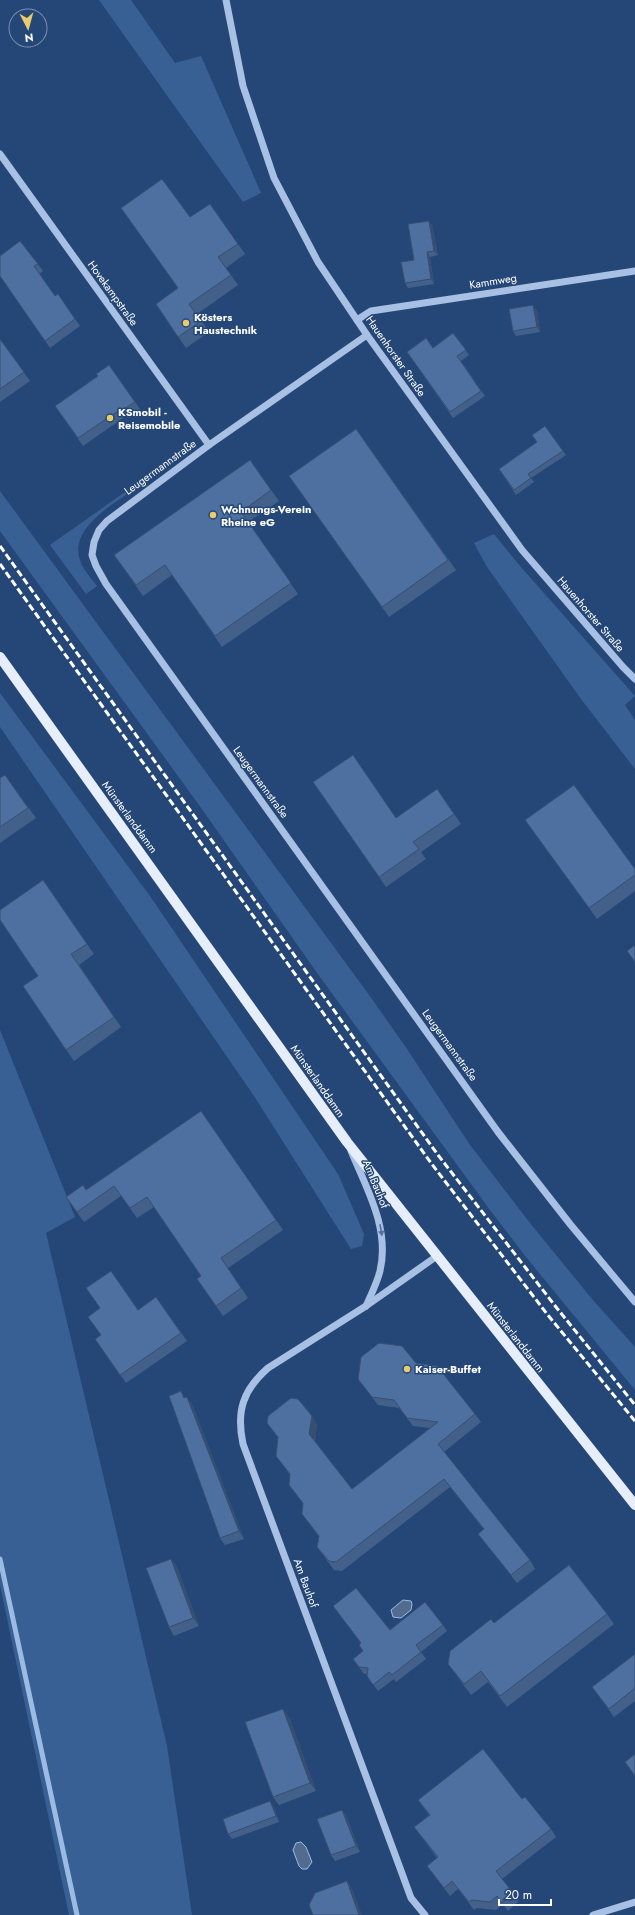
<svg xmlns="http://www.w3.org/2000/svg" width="635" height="1915" viewBox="0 0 635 1915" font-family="Jost,sans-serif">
<rect width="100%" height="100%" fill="#254777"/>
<g fill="#396094">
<path d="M99 0H131L175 63 201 56 261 193 243 202Z"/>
<path d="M132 487 133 490C112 505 69 529 80 560 83 570 91 578 97 586L86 594 50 545Z"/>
<path d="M0 491 372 999 407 1049 470 1145 530 1223 592 1299 635 1347V1390L526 1257 490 1210 320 977 199 805 0 531Z"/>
<path d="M494 534 520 566 635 696 625 705 635 720V769L581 699 487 567 474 543Z"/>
<path d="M0 693 150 896 338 1174 364 1234 362 1246 351 1249 254 1096 0 727Z"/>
<path d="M0 1030 75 1217 46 1233 167 1746 192 1915H69L0 1585Z"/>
</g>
<g fill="#536b8f" stroke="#9bbbe3">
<path d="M403 1600 411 1601 412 1604 411 1610 401 1618 393 1617 391 1610Z"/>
<path d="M301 1842 306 1847 312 1862 307 1869H302L299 1866 293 1850 296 1843Z"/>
</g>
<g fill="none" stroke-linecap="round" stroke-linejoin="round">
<path stroke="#9bbbe3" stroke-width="5" d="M0 1559 77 1915"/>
<g stroke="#a7c0e3" stroke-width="7">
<path d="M226 0 243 86 274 178 318 262 367 335 522 550 623 667 635 679"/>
<path d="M0 154 209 445"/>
<path d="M357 320 371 311 635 271"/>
<path d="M367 335 209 445 107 521 99 530 94 542 92 555 96 566 106 584 498 1132 570 1224 635 1302"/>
<path d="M351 1151C367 1189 390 1229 380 1271 377 1283 371 1295 366 1306"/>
<path d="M425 1915 411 1898 400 1868 243 1444C236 1411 243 1390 268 1368L366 1306 437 1256"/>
<path d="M593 1915 635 1902"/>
</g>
<path stroke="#e6eefc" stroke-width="10" d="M0 657 347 1142 635 1505"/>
<g stroke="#fff" stroke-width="3" stroke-dasharray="7 3" stroke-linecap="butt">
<path d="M0 546 438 1155 556 1307 635 1405"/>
<path d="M0 564 431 1163 547 1314 635 1421"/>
</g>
</g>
<g fill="#43608a">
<path d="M210 204 245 254 226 268 238 285 197 314 209 332 186 348 156 304 178 288 190 217Z"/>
<path d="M432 225 438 255 430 257 434 284 408 288 405 283 414 260Z"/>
<path d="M38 264 43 271 39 274 55 296 58 294 80 326 50 348 0 276Z"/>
<path d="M537 310 540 332 516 336 513 331Z"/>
<path d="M453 333 469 355 461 361 485 396 453 418 407 352 433 348Z"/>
<path d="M0 339 30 381 0 402Z"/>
<path d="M109 365 140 409 128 418 126 416 83 446 55 406 98 376Z"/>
<path d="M545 426 566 455 531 478 534 482 516 495 499 469 537 442Z"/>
<path d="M356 429 456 570 389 617 289 476Z"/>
<path d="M250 460 279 501 248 522 298 594 222 647 172 575 143 596 114 555Z"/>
<path d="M5 775 36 818 0 843V778Z"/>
<path d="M313 782 396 818 437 789 461 824 421 852 426 859 386 887Z"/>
<path d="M525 820 635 869V891L597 919Z"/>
<path d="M43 880 94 954 79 965 121 1027 74 1061 23 986 38 976Z"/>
<path d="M201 1111 283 1230 228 1268 248 1298 223 1316 197 1279 201 1276 154 1207 137 1218 121 1196 84 1222 66 1197 86 1190Z"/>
<path d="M156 1297 187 1341 126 1383 95 1339 101 1335 100 1308 138 1310Z"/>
<path d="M416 1363 475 1414 481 1422 444 1452 530 1560 535 1569 517 1583 478 1534 484 1530 450 1487 342 1571 334 1570 323 1555 317 1547 319 1537 302 1514 303 1504 289 1485 290 1475 276 1456 278 1438 267 1423 317 1424 315 1441 352 1489 430 1428 413 1426 399 1408 378 1405 358 1379Z"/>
<path d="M186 1397 192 1404 244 1539 225 1545 220 1538Z"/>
<path d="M171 1559 177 1567 199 1626 174 1636 169 1627Z"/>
<path d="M333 1606 390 1630 443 1625 447 1631 421 1652 426 1659 396 1682 394 1679 378 1691 367 1676V1674H364L353 1659 363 1651 359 1645 361 1643Z"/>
<path d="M607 1614 614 1624 507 1707 488 1682 471 1695 448 1664 494 1623Z"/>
<path d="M635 1654V1701L614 1717 592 1687Z"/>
<path d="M289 1717 316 1791 279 1805 273 1797Z"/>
<path d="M522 1799 551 1829 556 1837 502 1879 519 1901 508 1911 503 1904 496 1910 477 1908 474 1910 458 1889 450 1896 427 1866 437 1858 414 1827 429 1815 418 1800Z"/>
<path d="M274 1807 279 1822 232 1839 228 1834Z"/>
<path d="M346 1815 360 1852 335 1861 331 1855Z"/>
</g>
<g fill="#374e71">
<path d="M429 221 432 225 438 255 434 251Z"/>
<path d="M427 252 430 257 434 284 431 279Z"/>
<path d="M533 305 537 310 540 332 537 327Z"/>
<path d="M187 1397 192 1404 244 1539 239 1531Z"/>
<path d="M312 1416 317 1424 315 1442 309 1434Z"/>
<path d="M171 1559 177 1567 199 1626 193 1618Z"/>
<path d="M283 1709 289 1717 316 1791 310 1783Z"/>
<path d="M270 1801 274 1807 279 1822 276 1816Z"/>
<path d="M342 1810 346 1815 360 1852 356 1846Z"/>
<path d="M347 1881 353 1890 362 1915H359Z"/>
</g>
<g fill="#4e70a1" stroke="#374e71">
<path d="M162 179 190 217 210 204 238 244 218 257 231 275 189 304 201 321 178 337 156 304 178 288 121 208Z"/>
<path d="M429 221 434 251 427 252 431 279 405 283 401 262 414 260 408 224Z"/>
<path d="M20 241 38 264 34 266 55 296 58 294 75 319 45 341 0 276V256Z"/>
<path d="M533 305 537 327 513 331 509 309Z"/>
<path d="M453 333 466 350 457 356 481 391 450 412 407 352 426 338 433 348Z"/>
<path d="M0 339 24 372 0 389Z"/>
<path d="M109 365 135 402 122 410 121 409 78 438 55 406 98 376 96 374Z"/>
<path d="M545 426 563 451 528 474 531 478 514 490 499 469 537 442 532 435Z"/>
<path d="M356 429 448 560 382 607 289 476Z"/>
<path d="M250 460 271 490 241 512 291 583 215 636 165 565 136 585 114 555Z"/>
<path d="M353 755 396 818 437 789 454 814 413 842 419 849 379 877 313 782Z"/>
<path d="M5 775 28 808 0 827V778Z"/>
<path d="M574 785 635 869V875L589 908 525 820Z"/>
<path d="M43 880 87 944 71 954 114 1017 66 1050 23 986 38 976 0 920V910Z"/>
<path d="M635 945V962L627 951Z"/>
<path d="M201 1111 276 1220 221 1258 241 1288 216 1306 197 1279 201 1276 147 1197 130 1208 114 1186 77 1212 66 1197 83 1185 86 1190Z"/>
<path d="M111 1271 138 1310 156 1297 181 1333 120 1375 95 1339 101 1335 88 1317 100 1308 86 1288Z"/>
<path d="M379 1343 402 1346 416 1363 437 1366 475 1414 438 1444 530 1560 511 1575 478 1534 484 1529 444 1479 336 1562 329 1561 317 1547 319 1536 302 1514 303 1503 289 1485 290 1474 276 1456 278 1437 267 1423 268 1416 291 1398 298 1399 312 1416 309 1434 352 1489 438 1422 407 1418 394 1400 372 1397 358 1379 361 1357Z"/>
<path d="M181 1391 184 1398 187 1397 239 1531 220 1538 169 1396Z"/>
<path d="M171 1559 193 1618 169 1627 146 1568Z"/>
<path d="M569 1565 607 1614 500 1696 481 1671 464 1684 448 1664 450 1651 491 1619 494 1623Z"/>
<path d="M356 1588 390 1630 425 1602 443 1625 416 1645 421 1652 392 1675 389 1672 373 1685 367 1676 368 1668 359 1667 353 1659 363 1651 359 1645 361 1643 333 1606Z"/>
<path d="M635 1654V1688L609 1709 592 1687Z"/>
<path d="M283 1709 310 1783 273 1797 245 1722Z"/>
<path d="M483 1749 522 1799 525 1797 551 1829 496 1871 513 1893 502 1903 497 1896 490 1902 472 1900 469 1902 452 1881 444 1888 427 1866 438 1857 414 1827 430 1815 418 1800Z"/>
<path d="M635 1754V1776L625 1762Z"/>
<path d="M270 1801 276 1816 228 1834 223 1819Z"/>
<path d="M342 1810 356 1846 331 1855 317 1819Z"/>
<path d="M347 1881 359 1915H313L309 1905 315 1893Z"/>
</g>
<defs><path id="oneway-solid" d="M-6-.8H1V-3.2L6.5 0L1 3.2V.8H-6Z"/></defs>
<use fill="#52719d" href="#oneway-solid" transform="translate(381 1230) rotate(80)"/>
<g fill="#ebca6c" stroke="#254777" stroke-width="1.5">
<circle cx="186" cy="323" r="4"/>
<circle cx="110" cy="418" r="4"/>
<circle cx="213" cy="515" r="4"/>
<circle cx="407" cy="1369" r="4"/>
</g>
<g text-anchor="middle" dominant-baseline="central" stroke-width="3" stroke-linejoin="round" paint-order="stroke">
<g font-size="11" fill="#fff" stroke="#254777">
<text transform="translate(493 281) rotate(-9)">Kammweg</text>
<text transform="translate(113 293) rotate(54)">Hovekampstraße</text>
<text transform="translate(396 356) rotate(55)">Hauenhorster Straße</text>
<text transform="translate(160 467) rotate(-36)">Leugermannstraße</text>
<text transform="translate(591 614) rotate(49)">Hauenhorster Straße</text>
<text transform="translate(261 782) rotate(54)">Leugermannstraße</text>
<text transform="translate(130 817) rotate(54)">Münsterlanddamm</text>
<text transform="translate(450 1045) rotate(54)">Leugermannstraße</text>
<text transform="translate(318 1081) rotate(55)">Münsterlanddamm</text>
<text transform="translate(376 1184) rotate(68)">Am Bauhof</text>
<text transform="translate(516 1337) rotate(52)">Münsterlanddamm</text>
<text transform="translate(306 1583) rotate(70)">Am Bauhof</text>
</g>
<g font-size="11" font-weight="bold" fill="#fff" stroke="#254777" text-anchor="start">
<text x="194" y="317">Kösters<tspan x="194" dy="13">Haustechnik</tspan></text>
<text x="118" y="412">KSmobil -<tspan x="118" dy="13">Reisemobile</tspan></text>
<text x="221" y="509">Wohnungs-Verein<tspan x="221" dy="13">Rheine eG</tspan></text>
<text x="415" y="1369">Kaiser-Buffet</text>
</g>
</g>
<g transform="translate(28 28) rotate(174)"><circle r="19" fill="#254777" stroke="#7c91ad"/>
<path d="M0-3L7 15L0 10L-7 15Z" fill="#ebca6c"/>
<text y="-6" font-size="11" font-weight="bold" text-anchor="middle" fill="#ffffff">N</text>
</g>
<path d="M499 1899v6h52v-6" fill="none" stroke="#ffffff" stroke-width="2"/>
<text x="505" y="1899" font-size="12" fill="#ffffff" stroke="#254777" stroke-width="3" paint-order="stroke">20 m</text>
</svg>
